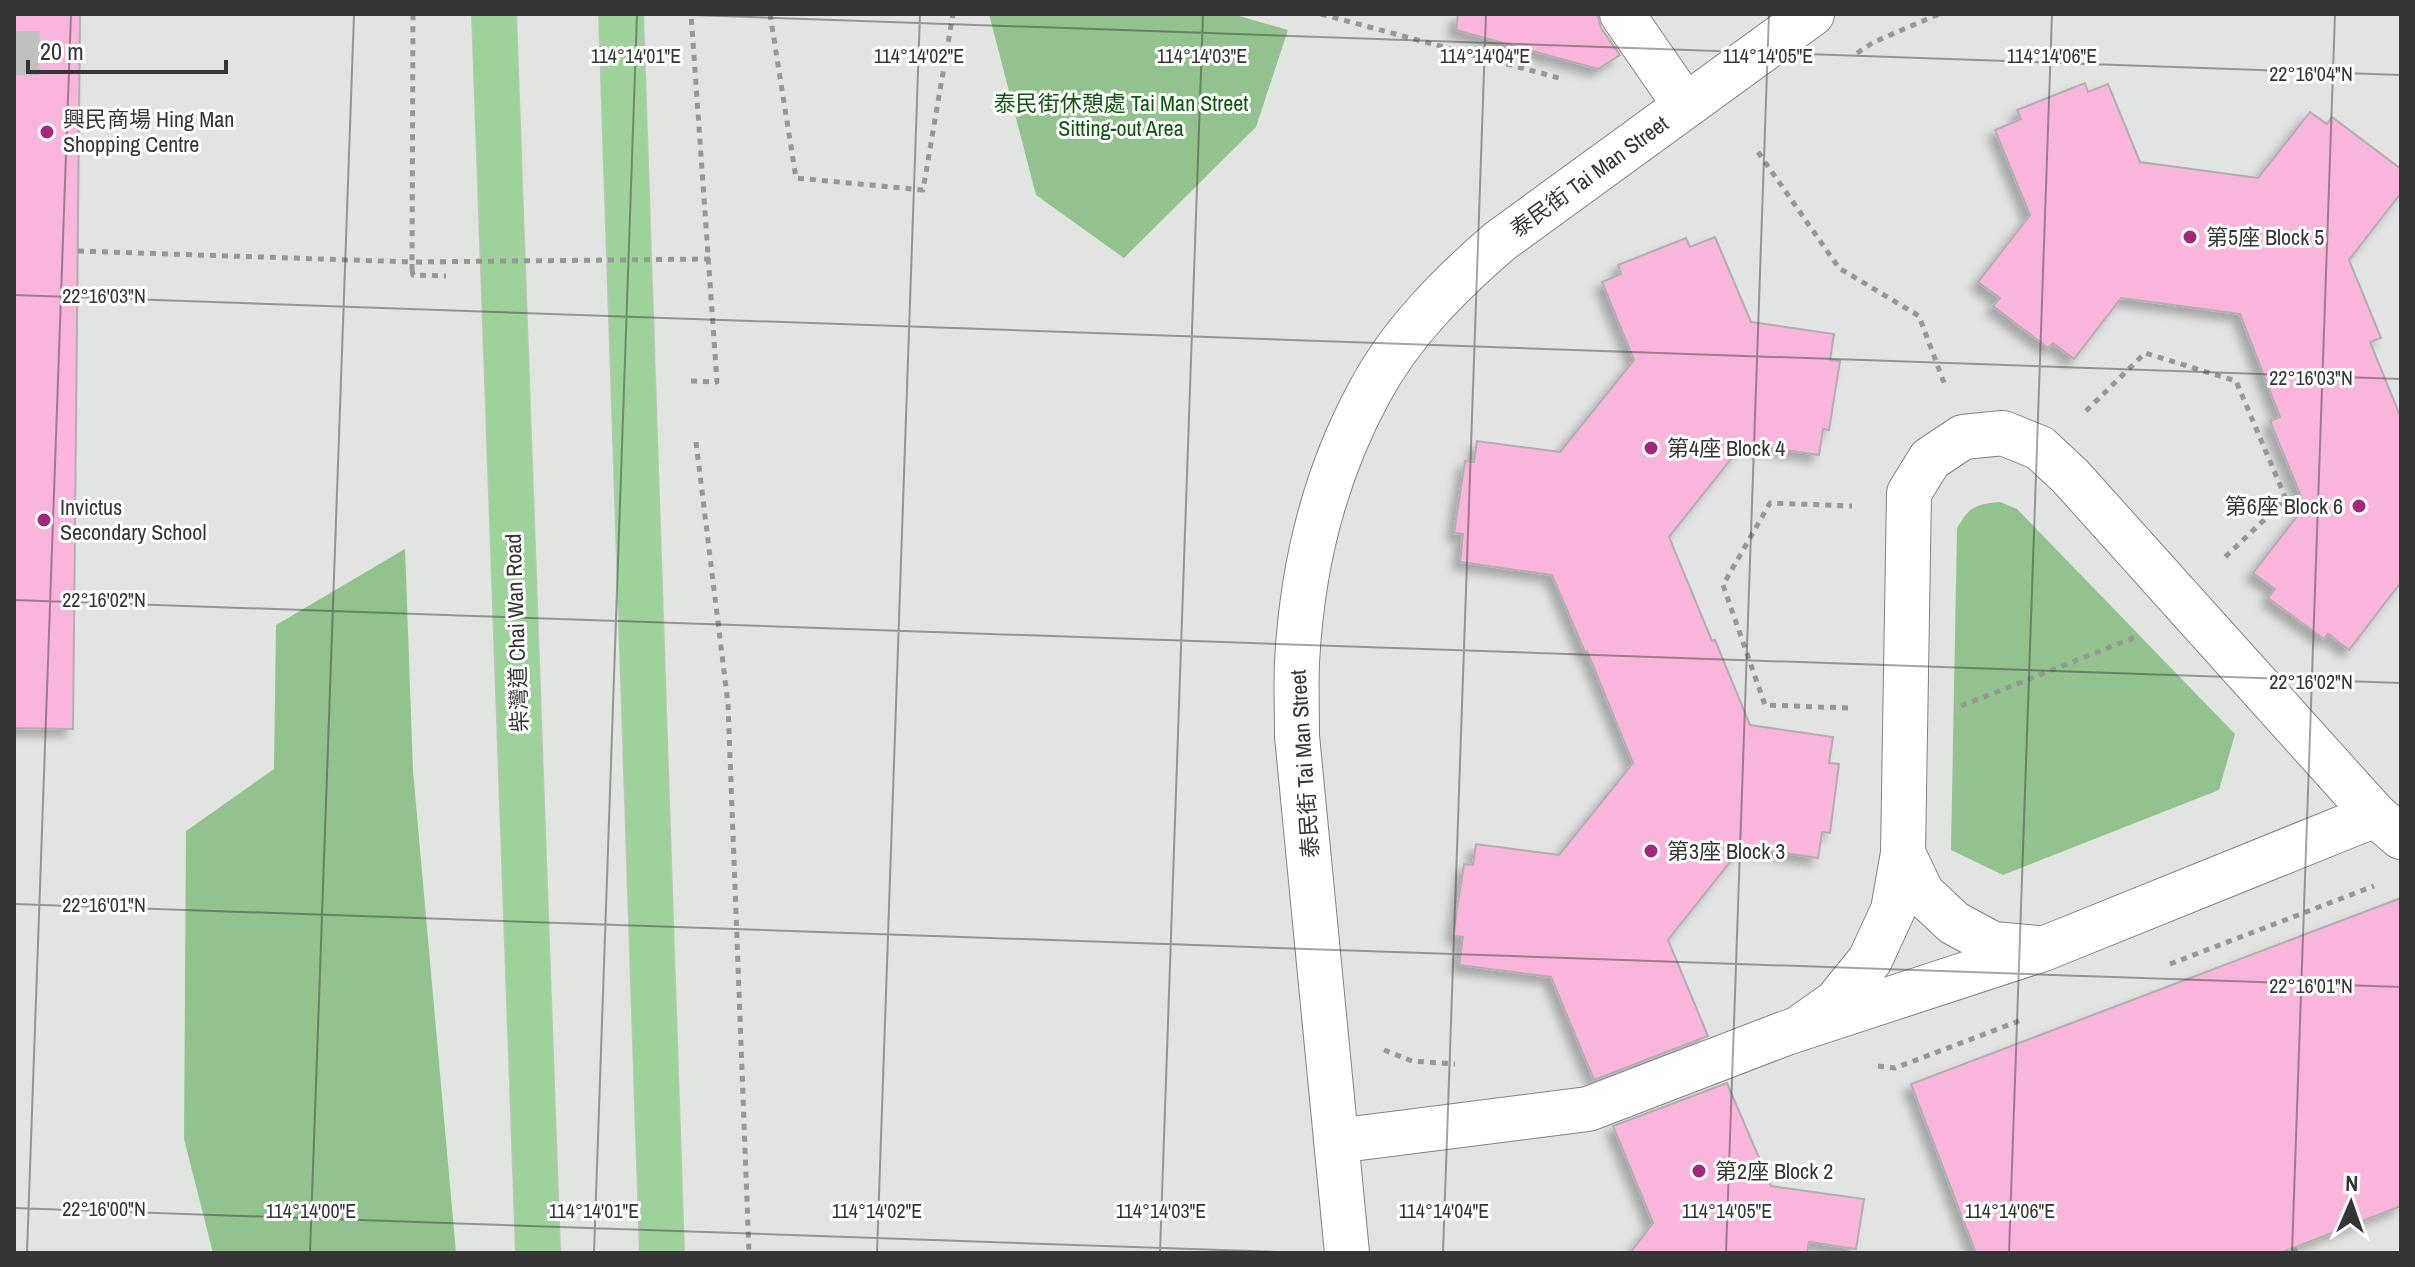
<svg xmlns="http://www.w3.org/2000/svg" width="2415" height="1267" viewBox="0 0 2415 1267" font-family="'Archivo Narrow','Noto Sans TC',sans-serif">
<defs>
<filter id="shadow"><feDropShadow dx="-7" dy="7" stdDeviation="4" flood-color="#0004"/></filter>
</defs>
<rect width="100%" height="100%" fill="#e2e4e1"/>
<g fill="#92c28e">
<path d="M989 14H1232L1288 30 1256 127 1124 258 1036 195Z"/>
<path d="M2000 502 2017 509 2235 734 2219 790 2003 875 1951 850 1957 529C1968 507 1976 504 2000 502Z"/>
<path d="M405 549 413 771 456 1253H213L184 1139 186 831 274 769 276 625Z"/>
</g>
<g fill="#fab5dd" stroke="#b1aeaf" stroke-width="2" filter="url(#shadow)">
<path d="M14 14H80L73 729 14 728Z"/>
<path d="M1458 14H1597L1601 28 1620 55 1598 69 1456 30Z"/>
<path d="M2085 83 2088 92 2108 84 2140 162 2258 178 2310 112 2327 124 2332 117 2401 169V193L2349 260 2381 338 2370 342 2401 418V582L2349 650 2328 634 2324 639 2268 598 2275 589 2253 573 2305 506 2270 421 2280 417 2240 314 2121 298 2074 359 2053 343 2048 348 1993 306 2000 298 1978 282 2030 215 1995 130 2021 119 2017 110Z"/>
<path d="M1715 237 1751 322 1834 334 1830 360 1840 361 1829 430 1823 429 1819 455 1743 444 1669 537 1712 641 1715 640 1750 725 1833 737 1829 763 1839 764 1830 833 1822 832 1818 858 1742 847 1668 940 1708 1036 1594 1080 1551 977 1459 965 1463 937 1453 936 1464 864 1473 865 1476 844 1559 855 1633 763 1587 651 1585 652 1552 575 1460 562 1463 534 1454 533 1465 461 1474 462 1477 441 1560 452 1634 360 1602 282 1621 274 1618 265 1686 238 1690 247Z"/>
<path d="M2401 898V1206L2280 1253H1976L1911 1084Z"/>
<path d="M1727 1083 1771 1186 1864 1199 1856 1249 1809 1242 1807 1253H1630L1653 1223 1613 1126Z"/>
</g>
<g fill="none" stroke-linecap="round" stroke-linejoin="round">
<path stroke="#bfc1be" stroke-width="44" stroke-dasharray="44 22" stroke-linecap="butt" d="M17 75 18 14"/>
<g stroke="#828482" stroke-width="46">
<g id="minor">
<path d="M1622 14 1685 105"/>
<path d="M1903 853 1922 893 1954 923 1993 944 2038 948"/>
<path d="M1798 1029 1836 1002 1870 960 1893 910 1903 853 1909 493 1930 459 1963 437 2003 433 2040 448 2070 476 2375 815 2401 837"/>
<path d="M1336 1141 1588 1109 1786 1033 2043 949 2375 815"/>
<path d="M1347 1253 1297 736C1297 711 1296 686 1297 662 1302 568 1324 476 1369 393 1400 334 1450 284 1500 241L1812 14"/>
</g>
</g>
<g stroke="#c2c2c2" stroke-width="46">
<g id="major">
<path d="M494 14 538 1253"/>
<path d="M621 14 662 1253"/>
</g>
</g>
<g stroke="#969895" stroke-width="5" stroke-dasharray="6 6" stroke-linecap="butt">
<path d="M770 14 796 178 923 190 953 14"/>
<path d="M1321 14 1559 78"/>
<path d="M1857 53 1874 42 1939 14"/>
<path d="M1758 152 1839 268 1919 316 1944 383"/>
<path d="M78 251 412 262 413 14"/>
<path d="M412 270 413 275 446 276"/>
<path d="M691 381 717 382 691 14"/>
<path d="M2086 411 2145 353 2236 381 2286 499 2222 560"/>
<path d="M696 442 728 704 749 1253"/>
<path d="M1961 706 2138 636"/>
<path d="M1848 708 1765 705 1723 585 1770 503 1852 506"/>
<path d="M2170 964 2374 886"/>
<path d="M1384 1050 1412 1061 1455 1064"/>
<path d="M1878 1066 1895 1068 2019 1021"/>
<path d="M2294 1248 2296 1253"/>
</g>
<use href="#minor" stroke="#fff" stroke-width="44"/>
<use href="#major" stroke="#9dd29b" stroke-width="44"/>
<path stroke="#969895" stroke-width="5" stroke-dasharray="6 6" stroke-linecap="butt" d="M412 270V262L710 259"/>
</g>
<path fill="none" stroke="#343534" stroke-width="2" stroke-opacity="0.45" d="M665 14 2401 75M14 295 2401 379M14 600 2401 683M14 904 2401 987M14 1208 1306 1253M27 1253 71 14M310 1253 354 14M594 1253 637 14M877 1253 920 14M1160 1253 1203 14M1443 1253 1486 14M1726 1253 1769 14M2009 1253 2052 14M2292 1253 2335 14"/>
<g fill="#a3287d" stroke="#fff" stroke-width="3">
<circle cx="47" cy="132" r="8"/>
<circle cx="2190" cy="237" r="8"/>
<circle cx="1651" cy="448" r="8"/>
<circle cx="2359" cy="506" r="8"/>
<circle cx="44" cy="520" r="8"/>
<circle cx="1651" cy="851" r="8"/>
<circle cx="1699" cy="1171" r="8"/>
</g>
<g text-anchor="middle" dominant-baseline="central" stroke-width="6" stroke-linejoin="round" paint-order="stroke">
<g font-size="22" fill="#0f5511" stroke="#fff">
<text x="1121" y="103">泰民街休憩處 Tai Man Street<tspan x="1121" dy="25">Sitting-out Area</tspan></text>
</g>
<g font-size="22" fill="#343534" stroke="#fff" text-anchor="start">
<text x="63" y="119">興民商場 Hing Man<tspan x="63" dy="25">Shopping Centre</tspan></text>
<text x="2206" y="237">第5座 Block 5</text>
<text x="1667" y="448">第4座 Block 4</text>
<text x="2343" y="506" text-anchor="end">第6座 Block 6</text>
<text x="60" y="507">Invictus<tspan x="60" dy="25">Secondary School</tspan></text>
<text x="1667" y="851">第3座 Block 3</text>
<text x="1715" y="1171">第2座 Block 2</text>
</g>
<g font-size="22" fill="#343534" stroke="#fff">
<text transform="translate(1589 176) rotate(-36)">泰民街 Tai Man Street</text>
<text transform="translate(516 633) rotate(-92)">柴灣道 Chai Wan Road</text>
<text transform="translate(1304 764) rotate(-94)">泰民街 Tai Man Street</text>
</g>
</g>
<g font-size="20" text-anchor="middle" fill="#343534" stroke="#fff" stroke-width="6" stroke-linejoin="round" paint-order="stroke">
<text x="636" y="63">114°14'01"E</text>
<text x="919" y="63">114°14'02"E</text>
<text x="1202" y="63">114°14'03"E</text>
<text x="1485" y="63">114°14'04"E</text>
<text x="1768" y="63">114°14'05"E</text>
<text x="2052" y="63">114°14'06"E</text>
<text x="2311" y="81">22°16'04"N</text>
<text x="104" y="303">22°16'03"N</text>
<text x="2311" y="385">22°16'03"N</text>
<text x="104" y="607">22°16'02"N</text>
<text x="2311" y="689">22°16'02"N</text>
<text x="104" y="912">22°16'01"N</text>
<text x="2311" y="993">22°16'01"N</text>
<text x="104" y="1216">22°16'00"N</text>
<text x="311" y="1218">114°14'00"E</text>
<text x="594" y="1218">114°14'01"E</text>
<text x="877" y="1218">114°14'02"E</text>
<text x="1161" y="1218">114°14'03"E</text>
<text x="1444" y="1218">114°14'04"E</text>
<text x="1727" y="1218">114°14'05"E</text>
<text x="2010" y="1218">114°14'06"E</text>
</g>
<rect width="2415" height="1267" fill="none" stroke="#343534" stroke-width="32"/>
<g transform="translate(2351 1203) rotate(2)" stroke="#ffffff" stroke-width="6" paint-order="stroke">
<path d="M0-6L14 30L0 20L-14 30Z" fill="#343534"/>
<text y="-12" font-size="22" font-weight="bold" text-anchor="middle" fill="#343534">N</text>
</g>
<path d="M28 60v12h198v-12" fill="none" stroke="#343534" stroke-width="4"/>
<text x="40" y="60" font-size="24" fill="#343534" stroke="#ffffff" stroke-width="6" paint-order="stroke">20 m</text>
</svg>
